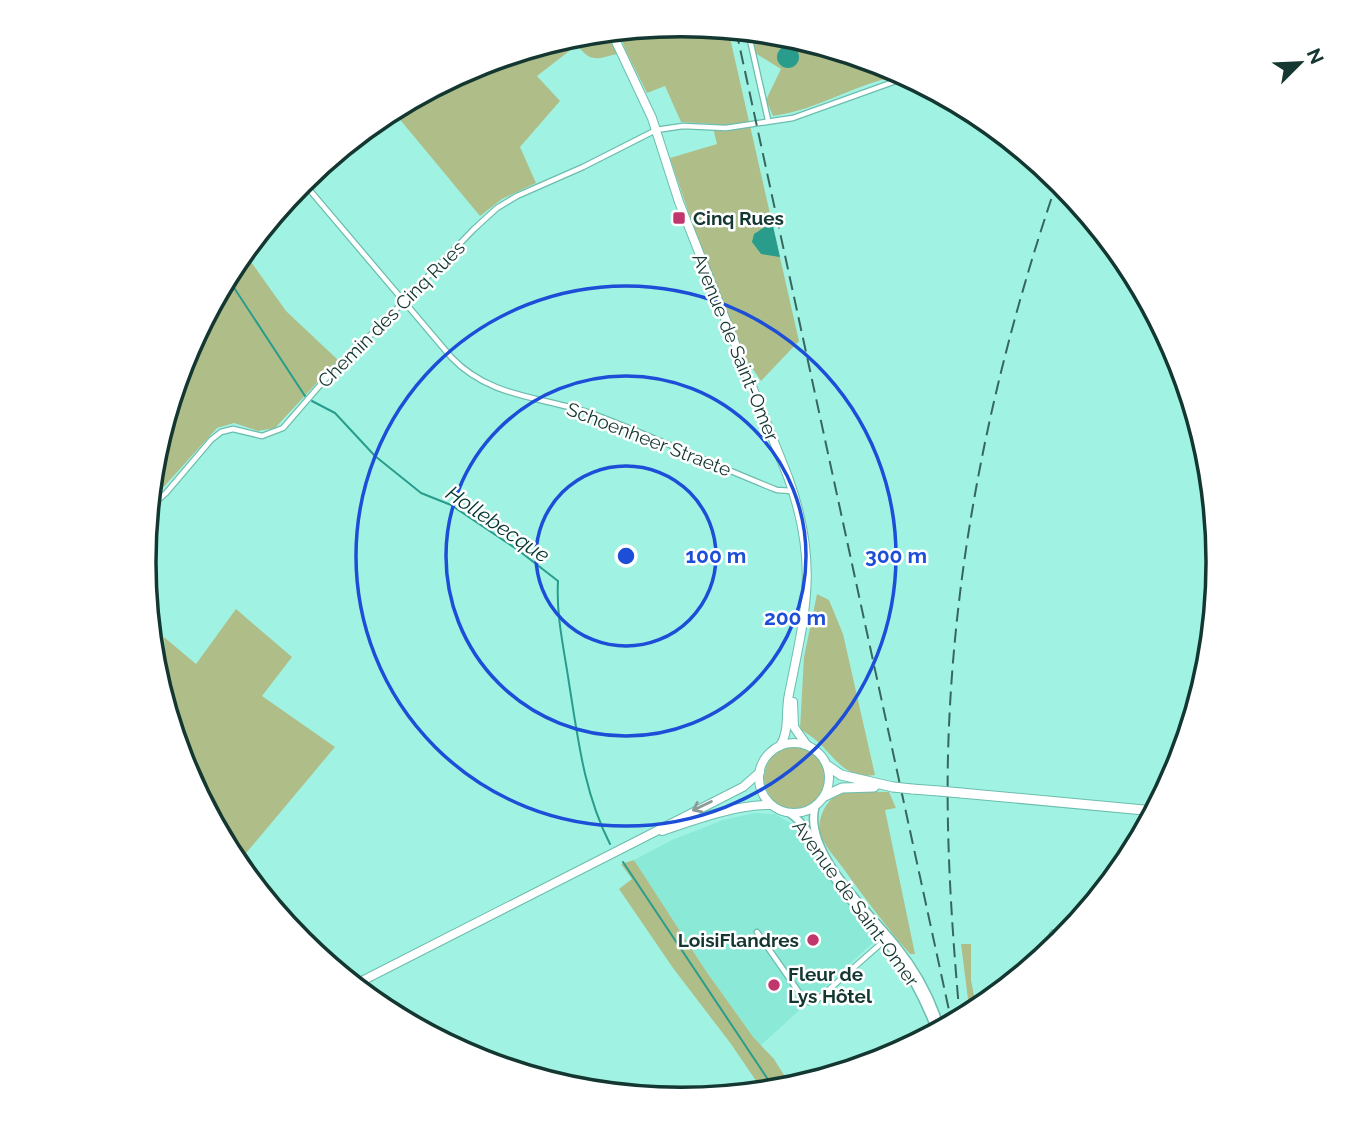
<svg xmlns="http://www.w3.org/2000/svg" width="1363" height="1124" viewBox="0 0 1363 1124" font-family="Raleway,sans-serif">
<rect width="100%" height="100%" fill="#a0f3e3"/>
<path fill="#8be9d8" d="M754 813 775 814 799 828 828 878 876 940 760 1046 706 971 634 860 672 840 723 820Z"/>
<g fill="#afbe89">
<path d="M681 25 728 29 799 341 761 381 744 356 701 249 670 158 717 144 712 124 681 122 665 86 647 93 625 49 619 31Z"/>
<path d="M752 31C798 36 864 53 905 75 859 81 819 110 773 116L766 100 781 69 755 53Z"/>
<path d="M607 32 617 54C596 59 591 63 577 45L537 76 560 101 520 147 536 183 502 199 480 216 392 110 476 65 577 35Z"/>
<path d="M244 252 286 311 338 360 275 428 258 431 234 423 217 428 150 502 154 457 185 356 235 263Z"/>
<path d="M817 594 829 600 843 634 875 775C847 780 836 759 819 743 813 737 806 733 800 729L804 657Z"/>
<path d="M236 609 292 657 262 696 335 747 237 864 185 767 171 720 164 637 196 664Z"/>
<circle cx="795" cy="778" r="31"/>
<path d="M843 791 889 792 896 808 885 810 915 954H910C886 927 864 897 843 868 835 857 826 848 821 836 815 819 827 798 843 791Z"/>
<path d="M634 860 706 971 754 1038 774 1059 792 1088 763 1091 731 1044 673 968 619 889 632 879 621 864Z"/>
<path d="M961 944H971V980L977 1011 970 1015Z"/>
</g>
<g fill="#299c8c">
<circle cx="788" cy="57" r="11"/>
<path d="M768 225 773 226 780 257 761 254 752 242 754 234Z"/>
</g>
<g fill="none" stroke-linecap="round" stroke-linejoin="round">
<g stroke="#299c8c" stroke-width="2">
<path d="M227 277 305 396"/>
<path d="M312 401 335 413 375 456 421 493 451 505 518 550 558 581C556 616 564 649 569 683 578 739 584 793 610 844"/>
<path d="M623 862 775 1090"/>
</g>
<g stroke="#6bbdae" stroke-width="7">
<g id="street">
<path d="M748 31 768 120"/>
<path d="M302 181 451 357C491 399 542 396 593 414 655 437 716 466 777 490L792 491"/>
<path d="M149 508 166 493 211 440 221 432 233 429 262 436 283 428 334 369 377 329 474 229 497 208 517 196 583 167 656 130 683 126 726 128 793 118 896 81 914 82 933 91 1025 162 1057 179"/>
<path d="M145 556 156 622 165 702"/>
<path d="M757 932 803 998 809 1002 817 1000 885 940"/>
<path d="M1050 951 1049 941 1053 933"/>
</g>
</g>
<g stroke="#6bbdae" stroke-width="10">
<g id="secondary">
<path d="M815 807C803 853 870 913 896 946 913 967 927 991 936 1016"/>
<path d="M791 814C812 829 821 859 836 880 853 906 875 927 894 951 913 976 926 1003 937 1032"/>
</g>
</g>
<g stroke="#6bbdae" stroke-width="10">
<g id="primary">
<path d="M611 31 652 118 679 202 788 477C819 562 806 610 789 694 785 712 790 731 780 746"/>
<path d="M793 702 794 727 806 744"/>
<circle cx="794" cy="778" r="35"/>
<path d="M662 831C694 820 738 804 771 805"/>
<path d="M354 985 743 787 760 772"/>
</g>
</g>
<g stroke="#6bbdae" stroke-width="11">
<g id="highway">
<path d="M828 766 841 775 893 787"/>
<path d="M912 789 939 791"/>
<path d="M961 793 1155 811"/>
<path d="M825 796 842 788 874 787"/>
</g>
</g>
<use href="#street" stroke="#fff" stroke-width="4.5"/>
<use href="#secondary" stroke="#fff" stroke-width="7"/>
<use href="#primary" stroke="#fff" stroke-width="8"/>
<use href="#highway" stroke="#fff" stroke-width="9"/>
<g stroke="#37665d" stroke-width="2" stroke-dasharray="14 7" stroke-linecap="butt">
<path d="M736 30 952 1024"/>
<path d="M960 1020C952 931 946 843 948 755 953 557 994 366 1058 179"/>
</g>
<g stroke="#6bbdae" stroke-width="11" stroke-linecap="butt">
<g id="highway-bridge">
<path d="M893 787 912 789"/>
<path d="M939 791 961 793"/>
</g>
</g>
<use href="#highway-bridge" stroke="#fff" stroke-width="9"/>
</g>
<defs><path id="oneway-shaft" d="M-6 0H5M1.5-3L5.5 0L1.5 3" fill="none" stroke-width="1.6" stroke-linecap="round" stroke-linejoin="round" transform="scale(1.75)"/></defs>
<use stroke="#8a9b98" href="#oneway-shaft" transform="translate(702 806) rotate(154)"/>
<g fill="none" stroke="#1d4ed8" stroke-width="3.5">
<circle cx="626" cy="556" r="90"/>
<circle cx="626" cy="556" r="180"/>
<circle cx="626" cy="556" r="270"/>
</g>
<g fill="#c1366d" stroke="#fff" stroke-width="2.5">
<rect x="672" y="211" width="14" height="14" rx="3.5"/>
<circle cx="813" cy="940" r="7"/>
<circle cx="774" cy="985" r="7"/>
</g>
<g text-anchor="middle" dominant-baseline="central" stroke-width="5" stroke-linejoin="round" paint-order="stroke">
<g font-size="19" font-weight="bold" fill="#143731" stroke="#fff" text-anchor="start">
<text x="693" y="218">Cinq Rues</text>
<text x="799" y="940" text-anchor="end">LoisiFlandres</text>
<text x="788" y="974">Fleur de<tspan x="788" dy="22">Lys Hôtel</tspan></text>
</g>
<g font-size="19" fill="#143731" stroke="#fff">
<text transform="translate(391 314) rotate(-45)">Chemin des Cinq Rues</text>
<text transform="translate(736 347) rotate(68)">Avenue de Saint-Omer</text>
<text transform="translate(649 439) rotate(21)">Schoenheer Straete</text>
<text transform="translate(856 903) rotate(54)">Avenue de Saint-Omer</text>
</g>
<g font-size="21" font-style="italic" fill="#01362f" stroke="#fff">
<text transform="translate(498 524) rotate(34)">Hollebecque</text>
</g>
</g>
<path d="M0 0H1363V1124H0ZM156 562a525 525 0 1 1 1050 0a525 525 0 1 1-1050 0Z" fill="#fff" fill-rule="evenodd"/>
<path fill="none" stroke="#143731" stroke-width="3.5" d="M156 562a525 525 0 1 1 1050 0a525 525 0 1 1-1050 0Z"/>
<circle cx="626" cy="556" r="10" fill="#1d4ed8" stroke="#fff" stroke-width="3.5"/>
<g font-size="21" text-anchor="middle" font-weight="bold" fill="#1d4ed8" stroke="#fff" stroke-width="5" stroke-linejoin="round" paint-order="stroke">
<text x="716" y="563">100 m</text>
<text x="896" y="563">300 m</text>
<text x="795" y="625">200 m</text>
</g>
<g transform="translate(1300 63) rotate(66)" stroke="#ffffff" stroke-width="5" paint-order="stroke">
<path d="M0-5L12 26L0 18L-12 26Z" fill="#143731"/>
<text y="-10" font-size="19" font-weight="bold" text-anchor="middle" fill="#143731">N</text>
</g>
</svg>
